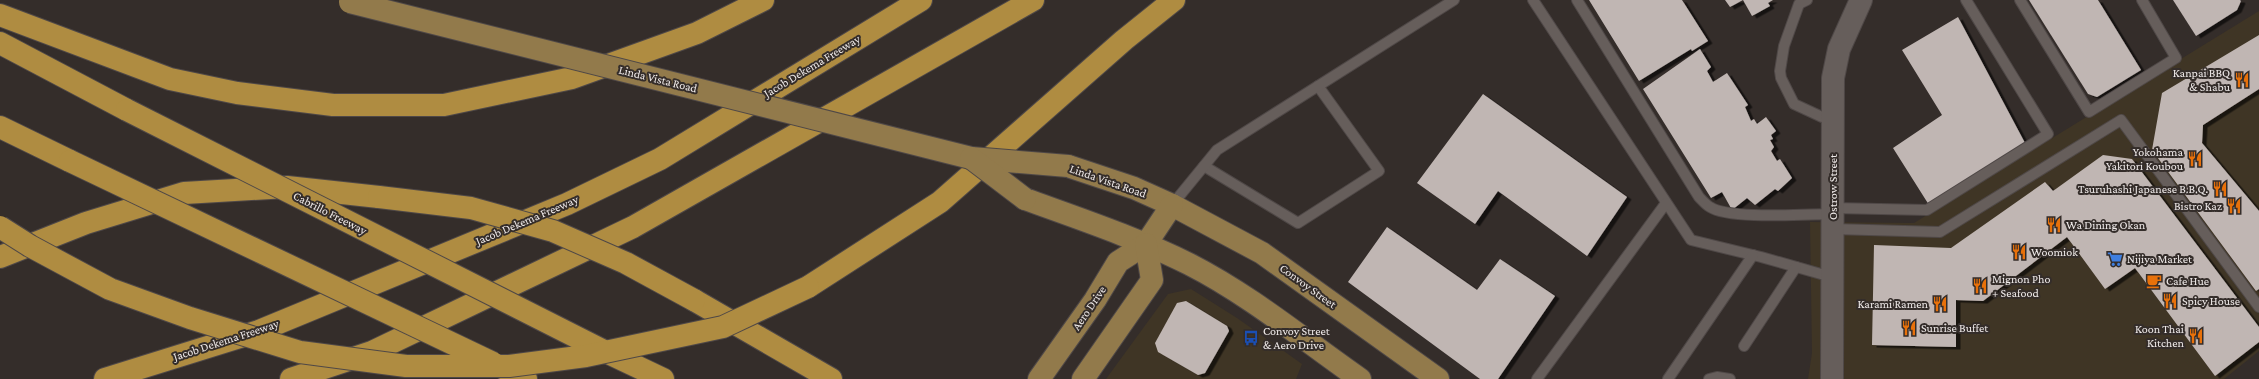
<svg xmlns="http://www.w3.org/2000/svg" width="2259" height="379" viewBox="0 0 2259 379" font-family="'Crimson Pro',serif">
<defs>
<filter id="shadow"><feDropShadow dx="4.5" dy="2.5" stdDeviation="0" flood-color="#0009"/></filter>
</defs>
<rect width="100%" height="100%" fill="#342d2a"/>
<g fill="#3f3525">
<path d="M2259 11V351L2224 379H1808L1812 353 1810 222 1914 223Z"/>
<path d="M1191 289 1237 318 1302 364 1296 379H1106L1168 294Z"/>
</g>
<g fill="#c0b6b3" filter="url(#shadow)">
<path d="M1589 0H1682L1708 41 1692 51 1691 49 1639 81Z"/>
<path d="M1725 0H1773L1768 3 1770 6 1752 16 1743 0 1730 7Z"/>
<path d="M2029 0H2098L2141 70 2097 97 2088 94Z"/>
<path d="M2173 0H2240L2241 1 2237 10 2196 36Z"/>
<path d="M1958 17 2025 143 1929 205 1893 148 1942 115 1902 50Z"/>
<path d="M2259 35V89L2203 125 2202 143 2259 211V289L2256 291 2152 150 2162 93Z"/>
<path d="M1700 49 1711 67 1707 71 1713 82 1727 73 1748 105 1745 107 1751 121 1754 119 1757 124 1766 117 1776 131 1771 135 1773 139 1770 140 1774 147 1771 151 1777 161 1780 159 1792 178 1778 191 1775 189 1755 205 1747 198 1732 210 1722 192 1711 198 1643 89Z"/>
<path d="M1483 94 1627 197 1587 256 1498 191 1475 224 1417 183Z"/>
<path d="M2103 155 2132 159 2259 327V342L2215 376 2135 268 2105 289 2067 237 1983 301 1956 300V347L1872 345 1874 245 1951 248 2045 182 2053 191Z"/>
<path d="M1387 227 1477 290 1500 259 1555 296 1498 379H1480L1348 282Z"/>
<path d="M1186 301 1227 326 1229 331 1205 373 1198 375 1158 352 1155 343 1177 303Z"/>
</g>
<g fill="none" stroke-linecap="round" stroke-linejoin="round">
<g stroke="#4f4847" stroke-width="12">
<g id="service">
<path d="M1533 0 1691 240 1761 257 1821 274H1833"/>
<path d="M1577 0 1699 197C1702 200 1706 205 1710 207 1730 220 1806 214 1833 214"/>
<path d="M1807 0 1799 4 1784 46 1780 71 1781 78 1794 104 1822 117H1833"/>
<path d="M2020 0 2089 112 2176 58 2142 0"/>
<path d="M1204 166 1298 223 1379 171 1318 86"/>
<path d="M1172 205 1217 150 1454 0"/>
<path d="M1833 208 1927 210 2048 134 1966 0"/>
<path d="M1833 229 1940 232 2121 120 2259 307"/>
<path d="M1744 346 1796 267"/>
<path d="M1537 379 1666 203"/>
<path d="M1668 379 1753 255"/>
<path d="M1709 379 1717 377 1730 379"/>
</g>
</g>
<g stroke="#4f4847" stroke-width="24">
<path id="tertiary" d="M1832 379 1833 78 1839 49 1861 0"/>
</g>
<g stroke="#4f4847" stroke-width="24">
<g id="primary">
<path d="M1068 166 1134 188 1172 205 1262 253 1438 379"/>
<path d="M1025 199C1080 219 1137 238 1189 264 1250 295 1304 340 1360 379"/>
<path d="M1039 379 1095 300 1118 262 1146 244 1172 205"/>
<path d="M1083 379 1152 280 1146 244"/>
</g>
</g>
<g stroke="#4f4847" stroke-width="24">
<g id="motorway">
<path d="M0 15 170 79 237 93 333 105H444L572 78 697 33 763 0"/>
<path d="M0 43 127 110"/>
<path d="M0 127 70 161"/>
<path d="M0 257 86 223 184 193 287 187 379 197"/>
<path d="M808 287 940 202 1124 40 1174 0"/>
<path d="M694 300 831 379"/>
<path d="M602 350 663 379"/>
<path d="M505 369 526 379"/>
<path d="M105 379 259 331 567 204 660 159 921 0"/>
<path d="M291 379 372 352 633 227 1033 0"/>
</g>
</g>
<use href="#service" stroke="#665e5b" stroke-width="10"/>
<use href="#tertiary" stroke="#665e5b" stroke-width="22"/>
<use href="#primary" stroke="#927a4b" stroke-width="22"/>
<use href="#motorway" stroke="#af8c41" stroke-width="22"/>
<g stroke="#4f4847" stroke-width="24" stroke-linecap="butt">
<g id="primary-bridge">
<path d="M350 2 971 158 1068 166"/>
<path d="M971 158 1025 199"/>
</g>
</g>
<g stroke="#4f4847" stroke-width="24" stroke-linecap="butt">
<g id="motorway-bridge">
<path d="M127 110 602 350"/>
<path d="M70 161 493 363"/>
<path d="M379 197 471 208 553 231 626 263 694 300"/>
<path d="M0 227 30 246 110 289 190 318 300 352 406 366H509L586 356 723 327 808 287"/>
</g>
</g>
<use href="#primary-bridge" stroke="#927a4b" stroke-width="22"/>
<use href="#motorway-bridge" stroke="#af8c41" stroke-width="22"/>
</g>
<defs>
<g id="restaurant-bare" transform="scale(1.2)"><path d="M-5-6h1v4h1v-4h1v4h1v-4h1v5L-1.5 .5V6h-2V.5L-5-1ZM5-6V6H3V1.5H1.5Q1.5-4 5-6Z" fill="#e8710a" stroke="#342d2a" stroke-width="2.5" paint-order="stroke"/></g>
<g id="supermarket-bare" transform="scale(1.2)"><path d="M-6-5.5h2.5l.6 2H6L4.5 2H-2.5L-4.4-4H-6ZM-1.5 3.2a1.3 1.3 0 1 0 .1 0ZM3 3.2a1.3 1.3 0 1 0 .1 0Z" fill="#3f7fe0" stroke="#342d2a" stroke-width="2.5" paint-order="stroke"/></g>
<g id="cafe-bare" transform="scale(1.2)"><path d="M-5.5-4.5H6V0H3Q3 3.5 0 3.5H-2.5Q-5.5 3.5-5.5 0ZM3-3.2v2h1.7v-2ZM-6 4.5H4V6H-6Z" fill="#e8710a" stroke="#342d2a" stroke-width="2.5" paint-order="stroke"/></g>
<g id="bus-bare" transform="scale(1.2)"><path d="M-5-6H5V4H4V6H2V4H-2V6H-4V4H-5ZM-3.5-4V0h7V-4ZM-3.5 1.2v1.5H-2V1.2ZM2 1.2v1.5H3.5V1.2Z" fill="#1a4fb4" stroke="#342d2a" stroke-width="2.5" paint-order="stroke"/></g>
</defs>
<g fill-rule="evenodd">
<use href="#restaurant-bare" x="2242" y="80"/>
<use href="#restaurant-bare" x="2195" y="159"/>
<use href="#restaurant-bare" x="2220" y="189"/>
<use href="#restaurant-bare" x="2234" y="206"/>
<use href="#restaurant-bare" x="2054" y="225"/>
<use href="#restaurant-bare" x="2019" y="252"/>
<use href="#supermarket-bare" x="2115" y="259"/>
<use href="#cafe-bare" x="2154" y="281"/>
<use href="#restaurant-bare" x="1980" y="286"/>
<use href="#restaurant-bare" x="2170" y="301"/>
<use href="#restaurant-bare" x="1940" y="304"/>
<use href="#restaurant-bare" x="1909" y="328"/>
<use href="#restaurant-bare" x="2196" y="336"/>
<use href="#bus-bare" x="1251" y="338"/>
</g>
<g text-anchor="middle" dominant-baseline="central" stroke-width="4" stroke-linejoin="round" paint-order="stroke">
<g font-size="12" fill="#f0ebea" stroke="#342d2a">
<text transform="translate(812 66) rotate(-31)">Jacob Dekema Freeway</text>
<text transform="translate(658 79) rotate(14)">Linda Vista Road</text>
<text transform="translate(1108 181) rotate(19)">Linda Vista Road</text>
<text transform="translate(1833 187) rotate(-90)">Ostrow Street</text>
<text transform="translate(330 213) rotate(27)">Cabrillo Freeway</text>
<text transform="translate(527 220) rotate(-23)">Jacob Dekema Freeway</text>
<text transform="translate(1308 286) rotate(36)">Convoy Street</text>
<text transform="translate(1089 308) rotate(-56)">Aero Drive</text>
<text transform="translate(226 340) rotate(-18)">Jacob Dekema Freeway</text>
</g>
<g font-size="12" fill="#f0ebea" stroke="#342d2a" text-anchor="start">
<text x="2230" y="73" text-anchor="end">Kanpai BBQ<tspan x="2230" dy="14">&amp; Shabu</tspan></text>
<text x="2183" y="152" text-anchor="end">Yokohama<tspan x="2183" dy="14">Yakitori Koubou</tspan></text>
<text x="2208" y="189" text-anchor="end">Tsuruhashi Japanese B.B.Q.</text>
<text x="2222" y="206" text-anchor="end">Bistro Kaz</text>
<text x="2066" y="225">Wa Dining Okan</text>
<text x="2031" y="252">Woomiok</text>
<text x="2127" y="259">Nijiya Market</text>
<text x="1992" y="279">Mignon Pho<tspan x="1992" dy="14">+ Seafood</tspan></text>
<text x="2166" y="281">Cafe Hue</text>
<text x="2182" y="301">Spicy House</text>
<text x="1928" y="304" text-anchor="end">Karami Ramen</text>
<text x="1921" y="328">Sunrise Buffet</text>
<text x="2184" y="329" text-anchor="end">Koon Thai<tspan x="2184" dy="14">Kitchen</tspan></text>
<text x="1263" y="331">Convoy Street<tspan x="1263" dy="14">&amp; Aero Drive</tspan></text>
</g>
</g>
</svg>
